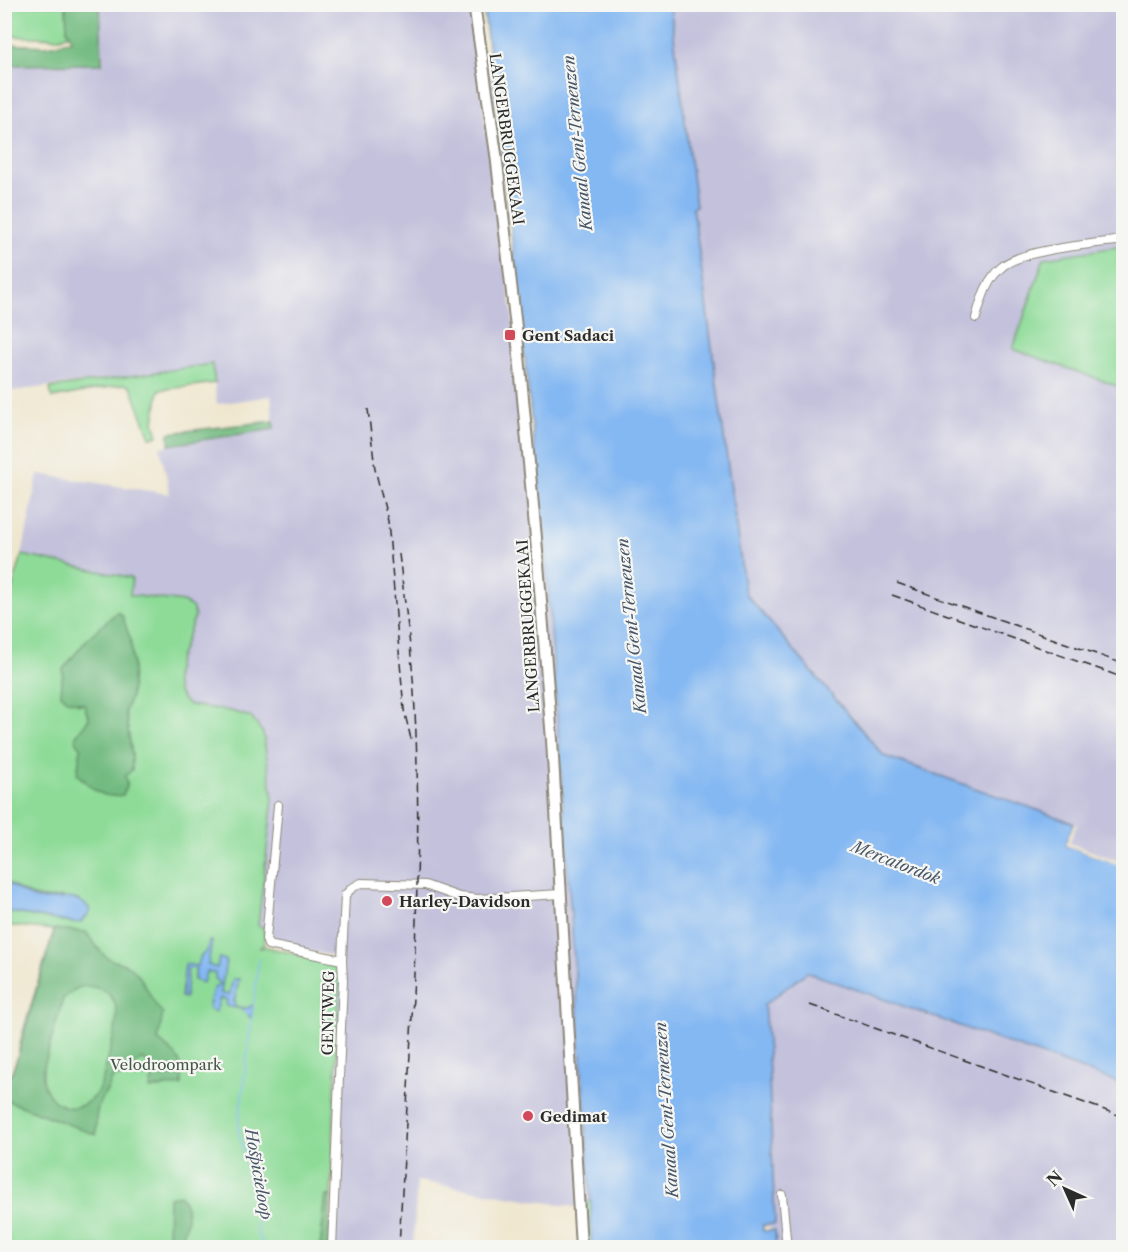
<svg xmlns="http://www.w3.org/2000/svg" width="1128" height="1252" viewBox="0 0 1128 1252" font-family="'Libre Caslon Text',serif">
<rect width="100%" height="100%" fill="#f6f6f2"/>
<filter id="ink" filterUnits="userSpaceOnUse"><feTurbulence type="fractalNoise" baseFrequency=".0167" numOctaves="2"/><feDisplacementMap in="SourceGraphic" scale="12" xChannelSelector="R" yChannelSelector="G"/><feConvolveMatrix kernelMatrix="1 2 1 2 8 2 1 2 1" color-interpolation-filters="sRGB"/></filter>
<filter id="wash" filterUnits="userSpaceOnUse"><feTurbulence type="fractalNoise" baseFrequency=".008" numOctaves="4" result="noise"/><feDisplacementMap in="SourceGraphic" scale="24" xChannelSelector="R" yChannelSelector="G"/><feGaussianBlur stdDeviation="1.35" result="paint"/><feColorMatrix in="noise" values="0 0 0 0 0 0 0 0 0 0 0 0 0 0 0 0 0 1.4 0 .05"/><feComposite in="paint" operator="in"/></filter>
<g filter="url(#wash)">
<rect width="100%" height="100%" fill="#efe6cd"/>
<g fill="#c3c1db">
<path d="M100 5H469L545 546 591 1201 574 1207 417 1181 413 1247H334L340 972 338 957 272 944 258 926 273 798 263 733 206 708 190 705 183 700 175 681 177 664 186 640 183 602 130 595 132 578 22 555 38 474 170 494 160 447 274 429 271 396 217 404 212 365 5 392 4 65 102 64Z"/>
<path d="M670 5H1123V246L1044 258 1013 348 1123 388 1124 863 1065 845 1073 823 884 756 745 593 693 206 696 205Z"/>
<path d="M807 972 1123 1084V1247L776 1248 775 1230 763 1225 775 1224 768 1053 764 1005Z"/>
</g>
<g fill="#8edb98" stroke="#5c8362" stroke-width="1.5" fill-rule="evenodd">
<path d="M5 5H66L67 29 69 34 60 38 5 36Z"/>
<path d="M1123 246V388L1013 349 1044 258Z"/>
<path d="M212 364 215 383 159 390 154 422 158 436 150 437 131 387 125 384 52 398 50 388Z"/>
<path d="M22 555 132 578 130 595 183 602 192 607 195 616 177 664 175 681 178 692 183 700 190 705 231 711 251 717 263 733 273 798 258 926 264 927 265 944 259 948 267 947 333 963 340 972 331 1196H326L320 1247H5V1087L17 1059 22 1035 54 930 5 925 4 911 73 923 63 897C39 902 25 894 5 881V614ZM131 641 133 669 131 696 125 711 132 755 125 776 127 785 78 774 81 748 77 734 89 719 84 704H78Z"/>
<path d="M591 1201 592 1242 591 1247H586L585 1203Z"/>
</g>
<g fill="#72bb80" stroke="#4e7356" stroke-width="1.5" fill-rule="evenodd">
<path d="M66 5H100L102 64 5 65V44L48 46 72 40 67 30Z"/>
<path d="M274 421V429L169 445V433Z"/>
<path d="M117 612 122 615 131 641 133 669 131 696 125 711 132 755V770L125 776 127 785 123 795C101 800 92 788 77 774L81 748 75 739 77 734 89 719 84 704 67 700 61 694 63 669 89 637Z"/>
<path d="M55 929 86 932C93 941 98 951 108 958 114 962 124 962 130 967 147 979 148 1001 163 1013L158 1040C179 1059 182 1055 182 1085L150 1089 153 1076 151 1066 142 1059 125 1075 112 1078C110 1088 106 1092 101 1100 95 1111 96 1123 96 1135L5 1100C4 1083 14 1072 18 1056 29 1013 42 971 55 929ZM86 986C131 990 115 1029 108 1059 104 1071 103 1087 93 1097 71 1121 40 1100 43 1070L63 999 77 988Z"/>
<path d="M180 1195C192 1211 186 1224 181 1242L168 1240 169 1197Z"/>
<path d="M326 1196H331L329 1247 320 1248Z"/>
</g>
<g fill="#84b8f2" stroke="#58728e" stroke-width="1.5">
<path d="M483 5H670L696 206 693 207 745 593 884 756 1074 823 1065 845 1123 866V863V1084L807 972 764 1005 768 1053 775 1224 763 1225V1231L775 1230 776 1247H591V1201L545 546 509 213Z"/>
<path d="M5 881C13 887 24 894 34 898 54 905 71 889 89 908V914L81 922 73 923 5 911Z"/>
<path d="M209 941H212L208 965 217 968 219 958 226 960 221 993 229 995 233 979H239L234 1003 237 1007 247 1008 253 1005 251 1018 241 1009 226 1006 227 1000 220 998 216 1012 208 1009 213 989 220 984 215 978V973L206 972 203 983 194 980 196 969 188 968 185 998 181 997 185 964 197 966 201 956 207 951Z"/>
</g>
<path fill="#efe6cd" d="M1074 823 1077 824 1069 843 1121 862 1124 860 1122 866 1065 845Z"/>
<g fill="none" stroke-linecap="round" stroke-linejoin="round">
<path stroke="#84b8f2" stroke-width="1.5" d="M259 959 238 1129 256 1201 258 1236 266 1248"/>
</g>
</g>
<g filter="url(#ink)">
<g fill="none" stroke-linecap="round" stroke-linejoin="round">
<g stroke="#8d887c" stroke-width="10">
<g id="minor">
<path d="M976 318C981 300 987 278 1003 266 1024 249 1094 244 1124 240"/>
<path d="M278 805 266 939 268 945 342 960 343 980 332 1248"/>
<path d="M342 960 345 895 352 888 361 883 425 885 459 897 478 899 561 894"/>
<path d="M782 1195 787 1248"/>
</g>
</g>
<g stroke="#8d887c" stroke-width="14">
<path id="major" d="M474 4 496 154 518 345 536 538 552 740 581 1248"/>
</g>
<use href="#minor" stroke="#fff" stroke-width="8"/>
<use href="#major" stroke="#fff" stroke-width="10"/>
<g stroke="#2b2b2b" stroke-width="1.5" stroke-dasharray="9 4.5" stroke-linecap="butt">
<path d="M368 409 375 469 388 521 404 710 411 739"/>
<path d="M399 554C405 606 413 659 415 712 424 890 408 1069 399 1248"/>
<path d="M897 583 1124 664"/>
<path d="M892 595 1124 678"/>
<path d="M810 1005 1124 1117"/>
</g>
</g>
</g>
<g fill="#d1495b" stroke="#f6f6f2" stroke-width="2">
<rect x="504" y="329" width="12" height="12" rx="3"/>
<circle cx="387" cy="901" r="6"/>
<circle cx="528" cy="1116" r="6"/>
</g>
<g text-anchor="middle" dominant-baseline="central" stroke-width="4.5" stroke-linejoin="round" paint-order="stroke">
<g font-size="15" fill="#2b2b2b" stroke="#f6f6f2">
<text transform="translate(507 139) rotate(82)">LANGERBRUGGEKAAI</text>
<text transform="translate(528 626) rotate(-94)">LANGERBRUGGEKAAI</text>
<text transform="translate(328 1013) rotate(-89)">GENTWEG</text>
</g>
<g font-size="15" font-weight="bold" fill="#2b2b2b" stroke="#f6f6f2" text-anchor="start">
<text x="522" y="335">Gent Sadaci</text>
<text x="399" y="901">Harley-Davidson</text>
<text x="540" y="1116">Gedimat</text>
</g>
<g font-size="15" fill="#445746" stroke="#f6f6f2">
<text x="166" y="1064">Velodroompark</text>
</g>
<g font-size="16" font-style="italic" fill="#465567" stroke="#f6f6f2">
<text transform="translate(577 143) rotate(-96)">Kanaal Gent-Terneuzen</text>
<text transform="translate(631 626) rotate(-96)">Kanaal Gent-Terneuzen</text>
<text transform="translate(896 862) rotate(21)">Mercatordok</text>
<text transform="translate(666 1110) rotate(-94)">Kanaal Gent-Terneuzen</text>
<text transform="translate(259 1174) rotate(80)">Hospicieloop</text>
</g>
</g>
<rect width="1128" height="1252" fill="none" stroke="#f6f6f2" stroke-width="24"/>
<g transform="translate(1065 1189) rotate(315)" stroke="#f6f6f2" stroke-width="4.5" paint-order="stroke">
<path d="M0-4.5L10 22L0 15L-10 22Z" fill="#2b2b2b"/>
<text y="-9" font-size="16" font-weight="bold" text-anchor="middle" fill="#2b2b2b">N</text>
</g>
</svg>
